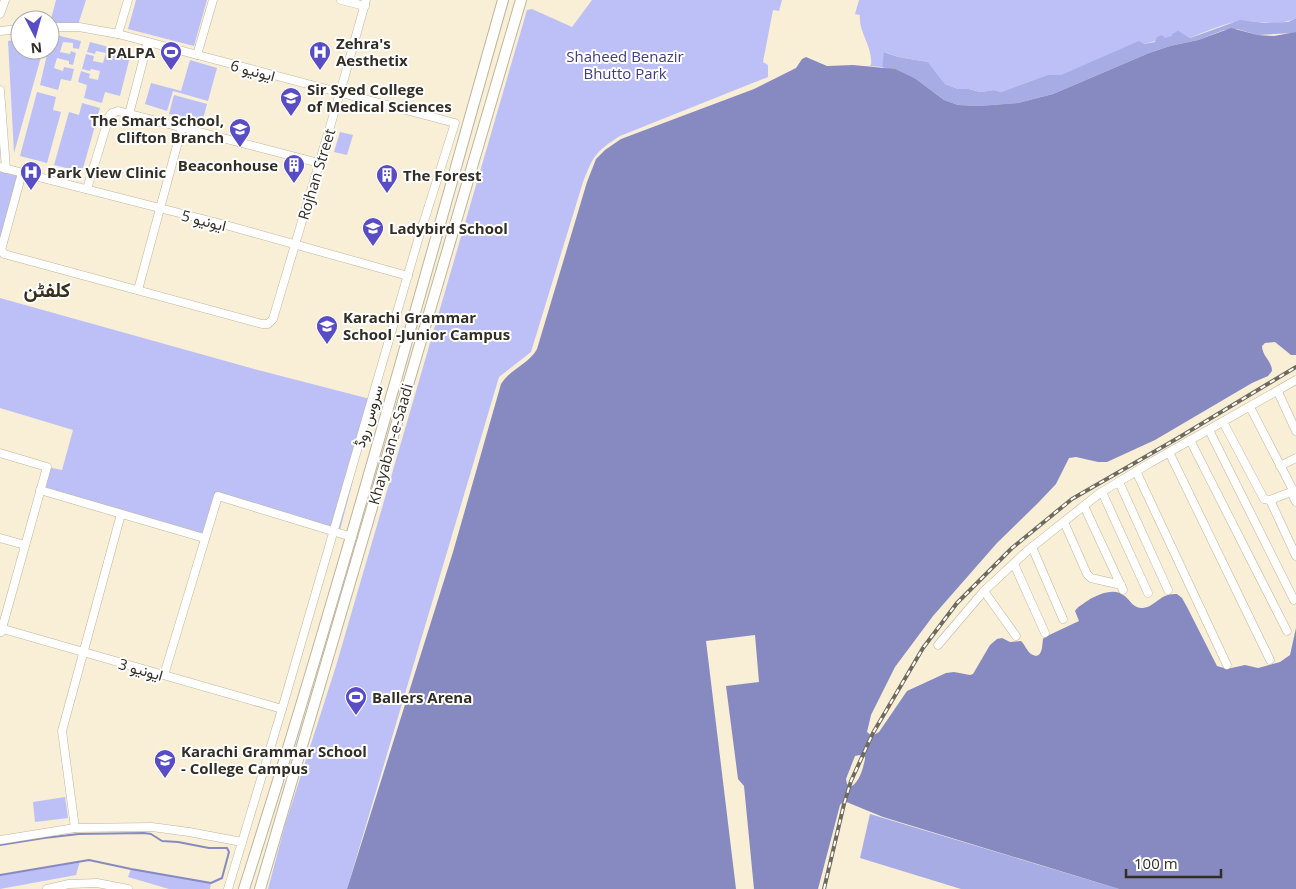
<svg xmlns="http://www.w3.org/2000/svg" width="1296" height="889" viewBox="0 0 1296 889" font-family="'Open Sans',Vazirmatn,sans-serif">
<rect width="100%" height="100%" fill="#f8efd6"/>
<g fill="#bcc0f7">
<path d="M56 0H86L78 25 50 23Z"/>
<path d="M136 0H207L194 46 128 29Z"/>
<path d="M592 0H782L779 11 773 10 763 62 768 65V77L620 136C595 152 594 155 583 182L531 352 499 377 347 889H268L285 825 336 666 527 10 532 9 572 27Z"/>
<path d="M859 0H1296V18C1278 27 1261 21 1242 21 1230 21 1202 33 1190 38L1182 34 1144 44 1061 75H1047L1001 92 994 90 980 92 969 89H958L945 84 928 62 898 57 885 52 882 67 869 66 871 65C873 46 858 32 860 15L855 14Z"/>
<path d="M52 34 81 41 79 49 73 48V43L63 42 60 52 70 54 71 51 76 53 73 65 69 64V61L57 58 54 68 63 71 64 67 74 69 71 81 61 79 58 90 40 85 48 50H50Z"/>
<path d="M20 39V50H43L14 153 8 41Z"/>
<path d="M90 42 131 53 120 96 105 92 102 103 84 98 87 85 78 82 81 71 90 74 89 78 98 80 100 71 91 69 90 71 82 69 86 54 94 56 93 61 103 63 106 53 96 51 95 54 87 52Z"/>
<path d="M190 60 217 68 208 101 173 91 167 111 145 104 151 83 181 91Z"/>
<path d="M37 92 56 97 53 110 61 112 47 163 20 156Z"/>
<path d="M174 95 207 104 202 123 169 114Z"/>
<path d="M82 103 100 108 82 172 54 165 69 112 79 115Z"/>
<path d="M340 132 353 135 347 155 334 152Z"/>
<path d="M0 167 22 173 0 249Z"/>
<path d="M0 298 258 370 374 400 340 530 218 497 204 538 40 490 47 467 62 470 73 430 0 408Z"/>
<path d="M65 797 68 818 35 822 33 802Z"/>
<path d="M80 861 76 875 0 889V875Z"/>
<path d="M131 869 211 883 210 889H169L128 877Z"/>
</g>
<g fill="#a8ace5">
<path d="M1296 18V32L1293 33 1258 35 1237 29 1224 30 1198 40 1170 46 1149 53 1053 94 1018 103 979 106 958 105 944 100 916 79 882 67 884 52 898 57 928 62 945 84 958 89H969L980 92 994 90 1001 92 1047 75H1061L1139 41 1144 44 1155 42 1157 37 1162 35 1165 38 1172 36V34L1178 31 1190 38 1240 20 1265 23 1288 22Z"/>
<path d="M870 814 1119 889H961L860 858Z"/>
</g>
<path fill="#878ac1" fill-rule="evenodd" d="M1231 28 1258 35 1274 36 1296 32V355H1291L1275 342 1265 343 1262 346C1262 356 1272 361 1272 371L1268 376 1252 383 1155 440 1107 462H1098L1076 457 1069 458 1056 484 1038 503 997 543 933 616 895 667 871 715 867 732 872 736 879 732 907 691 946 673 954 672 970 675 973 674 990 645 997 639 1002 638 1010 642 1021 641C1025 645 1027 651 1031 654 1043 661 1042 645 1043 639L1045 637 1079 621 1075 611C1078 606 1085 603 1090 599 1101 593 1116 587 1126 597 1131 602 1134 608 1142 608 1156 607 1159 593 1177 594L1182 598 1187 607 1217 666 1227 669 1245 665 1258 668 1280 662 1290 655 1296 628V889H1119L883 817 844 801 840 805 818 889H754L744 786 738 779 726 686 759 682 755 635 706 641 736 889H347L453 552 501 384C510 369 529 364 537 349L587 182 596 159 605 150 621 139 754 89 796 68 802 59 806 57 827 66 853 65 895 69 916 79 944 100 958 105 979 106 1018 103 1053 94 1149 53 1170 46 1198 40ZM860 755 865 757V759C863 768 860 781 852 786L847 784 846 779 855 756Z"/>
<g fill="none" stroke-linecap="round" stroke-linejoin="round">
<path stroke="#878ac1" stroke-width="2" d="M0 845 44 838 79 834 144 833 151 834 162 841 178 842 209 848H227L229 852 222 878 211 883 131 869 89 860 0 875"/>
<g stroke="#beb59d" stroke-width="9">
<g id="minor">
<path d="M341 0 365 6"/>
<path d="M0 14 5 0"/>
<path d="M50 27H79L118 34 455 123 418 240 282 709 228 889"/>
<path d="M0 31 20 29"/>
<path d="M118 34 128 0"/>
<path d="M197 55 213 0"/>
<path d="M0 90 6 169"/>
<path d="M129 114 148 42"/>
<path d="M0 167 222 224 408 276"/>
<path d="M22 173 1 250 4 254 262 324H268L273 319 340 93 366 0"/>
<path d="M87 189 109 117 112 113 118 111 319 163"/>
<path d="M138 290 182 127"/>
<path d="M1278 392 1296 431"/>
<path d="M1223 422 1264 499 1270 500 1291 492 1293 490 1250 407"/>
<path d="M1209 430 1294 600"/>
<path d="M1190 440 1287 631"/>
<path d="M1169 452 1270 660"/>
<path d="M0 453 47 467 1 632"/>
<path d="M1280 466 1296 458"/>
<path d="M1136 471 1227 665"/>
<path d="M1119 482 1168 590"/>
<path d="M40 490 204 538"/>
<path d="M1102 492 1148 593"/>
<path d="M1291 492 1296 502"/>
<path d="M1270 500 1296 556"/>
<path d="M1084 506 1123 590"/>
<path d="M1064 522 1087 574 1091 578 1121 585"/>
<path d="M0 538 25 545"/>
<path d="M1032 547 1063 619"/>
<path d="M1014 564 1045 633"/>
<path d="M984 591 1016 636"/>
<path d="M0 628 282 709"/>
<path d="M938 645 984 591 1027 551 1100 493 1150 463 1296 380"/>
<path d="M164 675 218 496 352 537"/>
<path d="M75 828 152 827 189 832 242 842"/>
<path d="M0 840 75 828 62 731 121 514"/>
<path d="M47 889 69 884 97 883 128 889"/>
</g>
</g>
<g stroke="#beb59d" stroke-width="12">
<g id="major">
<path d="M244 889C338 595 419 297 503 0"/>
<path d="M260 889 521 0"/>
</g>
</g>
<use href="#minor" stroke="#fff" stroke-width="8"/>
<use href="#major" stroke="#fff" stroke-width="10"/>
<g stroke="#6f6a5c" stroke-width="4">
<path id="rail" d="M824 889 844 804 851 781 873 733 923 648 957 603 1012 548 1072 499 1178 438 1296 367"/>
</g>
<use href="#rail" stroke="#fff" stroke-width="2" stroke-dasharray="5.5" stroke-linecap="butt"/>
</g>
<defs>
<g id="stadium-pin" transform="scale(1.125)"><path d="M0 17L-7.5 6A9.5 9.5 0 1 1 7.5 6Z" fill="#584dc5" stroke="#fff"/><path d="M0-5a6.5 5 0 1 0 0 10a6.5 5 0 1 0 0-10ZM-3.5-1.8h7v3.6h-7Z" fill="#fff"/></g>
<g id="hospital-pin" transform="scale(1.125)"><path d="M0 17L-7.5 6A9.5 9.5 0 1 1 7.5 6Z" fill="#584dc5" stroke="#fff"/><path d="M-5-5h3v3.5h4V-5h3V5h-3V1.5h-4V5h-3Z" fill="#fff"/></g>
<g id="university-pin" transform="scale(1.125)"><path d="M0 17L-7.5 6A9.5 9.5 0 1 1 7.5 6Z" fill="#584dc5" stroke="#fff"/><path d="M0-5L7-2L0 1L-7-2ZM-4 1L0 2.5L4 1V4Q0 6-4 4Z" fill="#fff"/></g>
<g id="school-pin" transform="scale(1.125)"><path d="M0 17L-7.5 6A9.5 9.5 0 1 1 7.5 6Z" fill="#584dc5" stroke="#fff"/><path d="M0-5L7-2L0 1L-7-2ZM-4 1L0 2.5L4 1V4Q0 6-4 4Z" fill="#fff"/></g>
<g id="building-pin" transform="scale(1.125)"><path d="M0 17L-7.5 6A9.5 9.5 0 1 1 7.5 6Z" fill="#584dc5" stroke="#fff"/><path d="M-4-6H4V6H1V3H-1V6H-4ZM-2.5-4.3h1.7v1.8h-1.7ZM.8-4.3h1.7v1.8H.8ZM-2.5-1h1.7V.8h-1.7ZM.8-1h1.7V.8H.8Z" fill="#fff"/></g>
</defs>
<g fill-rule="evenodd">
<use href="#stadium-pin" x="171" y="52"/>
<use href="#hospital-pin" x="320" y="52"/>
<use href="#university-pin" x="291" y="98"/>
<use href="#school-pin" x="240" y="129"/>
<use href="#building-pin" x="294" y="165"/>
<use href="#hospital-pin" x="31" y="172"/>
<use href="#building-pin" x="387" y="175"/>
<use href="#school-pin" x="373" y="228"/>
<use href="#school-pin" x="327" y="326"/>
<use href="#stadium-pin" x="356" y="697"/>
<use href="#university-pin" x="165" y="760"/>
</g>
<g text-anchor="middle" dominant-baseline="central" stroke-width="4" stroke-linejoin="round" paint-order="stroke">
<g font-size="15" font-weight="bold" fill="#322e25" stroke="#fff" text-anchor="start">
<text x="336" y="43">Zehra's<tspan x="336" dy="17">Aesthetix</tspan></text>
<text x="155" y="52" text-anchor="end">PALPA</text>
<text x="307" y="89">Sir Syed College<tspan x="307" dy="17">of Medical Sciences</tspan></text>
<text x="224" y="120" text-anchor="end">The Smart School,<tspan x="224" dy="17">Clifton Branch</tspan></text>
<text x="278" y="165" text-anchor="end">Beaconhouse</text>
<text x="47" y="172">Park View Clinic</text>
<text x="403" y="175">The Forest</text>
<text x="389" y="228">Ladybird School</text>
<text x="343" y="317">Karachi Grammar<tspan x="343" dy="17">School -Junior Campus</tspan></text>
<text x="372" y="697">Ballers Arena</text>
<text x="181" y="751">Karachi Grammar School<tspan x="181" dy="17">- College Campus</tspan></text>
</g>
<g font-size="15" fill="#403d82" stroke="#fff">
<text x="625" y="56">Shaheed Benazir<tspan x="625" dy="17">Bhutto Park</tspan></text>
</g>
<g font-size="15" fill="#322e25" stroke="#fff">
<text transform="translate(253 70) rotate(15)">ایونیو 6</text>
<text transform="translate(316 174) rotate(-73)">Rojhan Street</text>
<text transform="translate(204 220) rotate(14)">ایونیو 5</text>
<text transform="translate(368 416) rotate(-73)">سروس روڈ</text>
<text transform="translate(390 444) rotate(-74)">Khayaban-e-Saadi</text>
<text transform="translate(141 669) rotate(16)">ایونیو 3</text>
</g>
<g font-size="20" font-weight="bold" fill="#38301d" stroke="#fff">
<text x="47" y="289">کلفٹن</text>
</g>
</g>
<g transform="translate(35 35) rotate(174)"><circle r="24" fill="#ffffff" stroke="#adaba8"/>
<path d="M0-4L9 19L0 12L-9 19Z" fill="#584dc5"/>
<text y="-8" font-size="14" font-weight="bold" text-anchor="middle" fill="#322e25">N</text>
</g>
<path d="M1126 869v8h95v-8" fill="none" stroke="#322e25" stroke-width="2.5"/>
<text x="1134" y="869" font-size="15" fill="#322e25" stroke="#ffffff" stroke-width="4" paint-order="stroke">100 m</text>
</svg>
